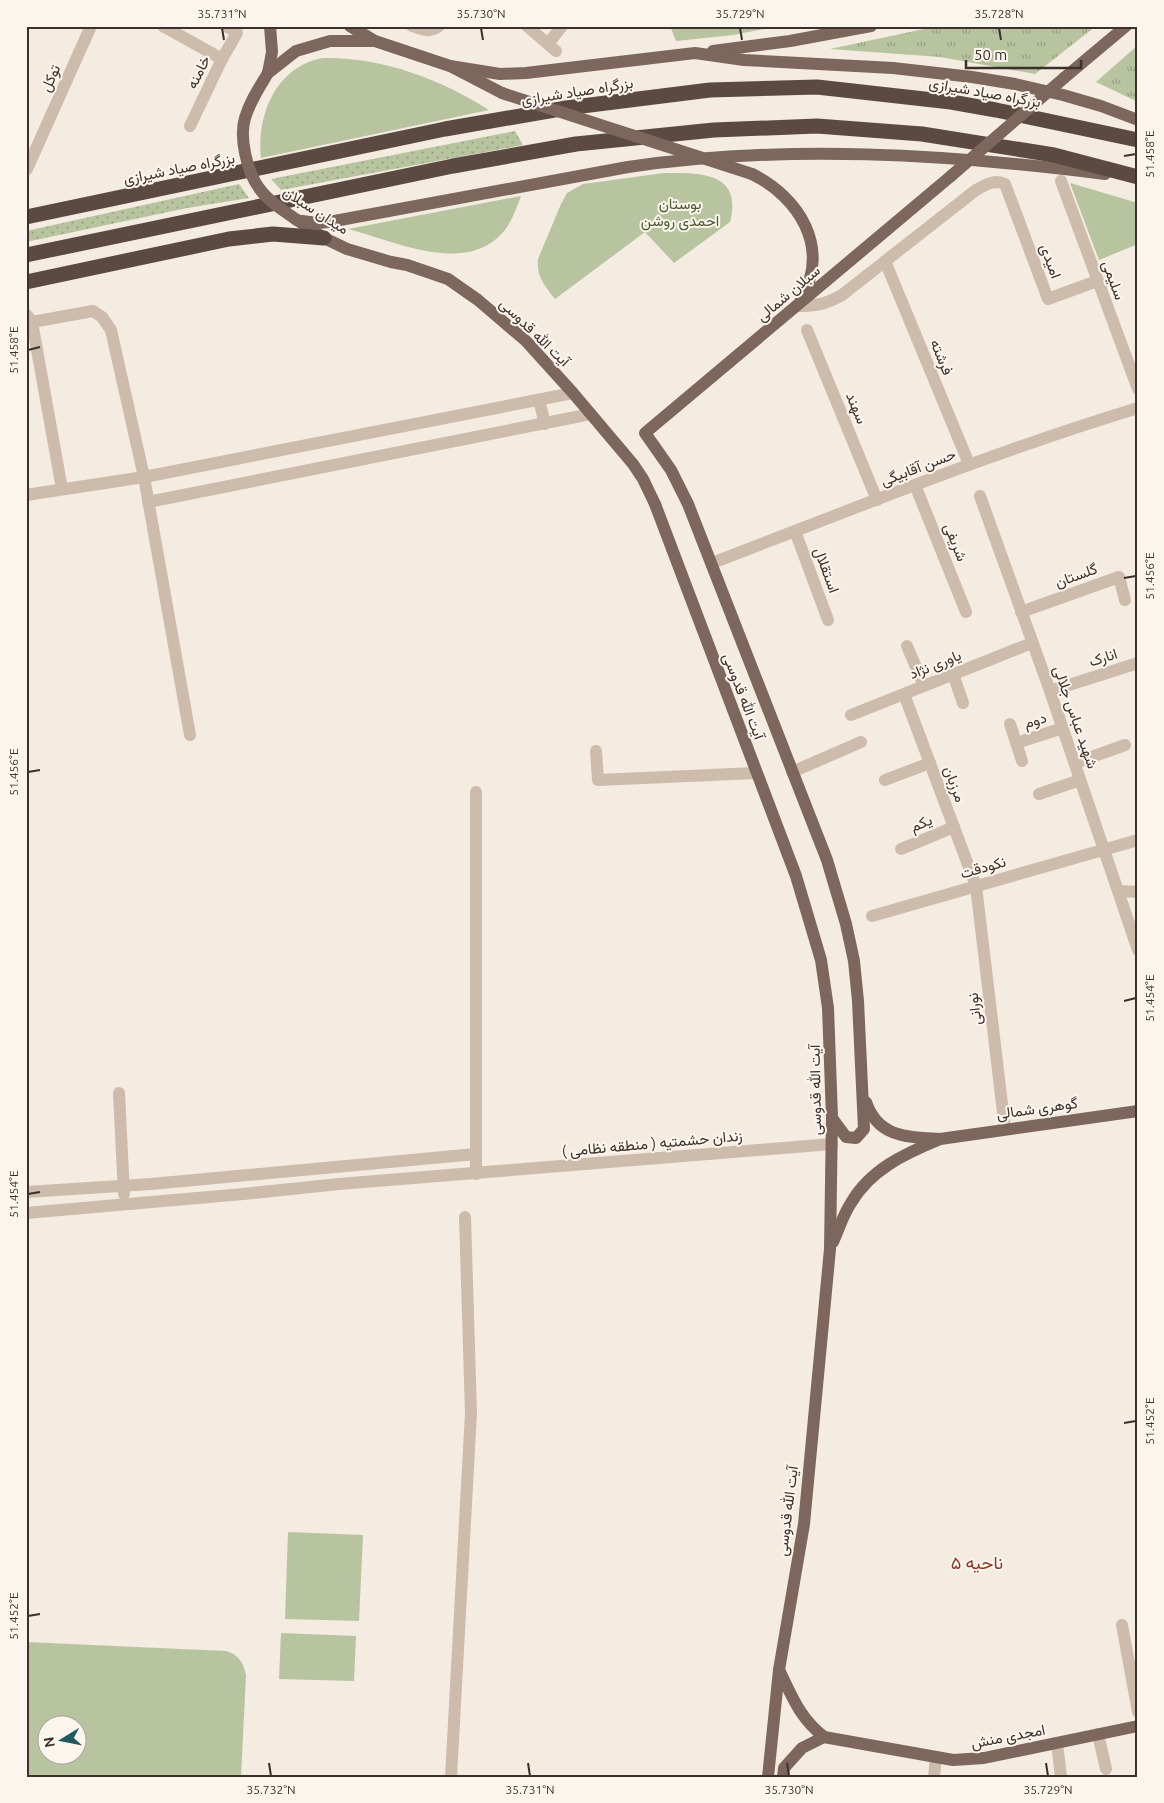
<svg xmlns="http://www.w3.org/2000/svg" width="1164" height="1803" viewBox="0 0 1164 1803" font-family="Ubuntu,Vazirmatn,sans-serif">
<defs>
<pattern id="grass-tufts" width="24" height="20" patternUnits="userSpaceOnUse" patternTransform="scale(1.25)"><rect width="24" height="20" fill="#b8c4a0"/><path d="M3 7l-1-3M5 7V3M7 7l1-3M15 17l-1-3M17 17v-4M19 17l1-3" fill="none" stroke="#97a083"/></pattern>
<pattern id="garden-dots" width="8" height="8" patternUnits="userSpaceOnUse" patternTransform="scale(1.25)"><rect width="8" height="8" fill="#b8c4a0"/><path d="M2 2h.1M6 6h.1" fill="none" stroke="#97a083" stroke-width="1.8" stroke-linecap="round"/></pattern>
</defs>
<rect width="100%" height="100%" fill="#f4ebe1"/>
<g fill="url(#grass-tufts)">
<path d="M938 26H1096L1035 74 940 57 830 49Z"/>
<path d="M1138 45V102L1096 82Z"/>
</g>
<g fill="#b8c4a0" fill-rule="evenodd">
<path d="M670 26H780L733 35 676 41Z"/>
<path d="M323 58C382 57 440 79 489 110L261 158C256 114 277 66 323 58Z"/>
<path d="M664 173C699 173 743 171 730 222L674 263 645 232 555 299C545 286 536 276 538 259L561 204 567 193 583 184Z"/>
<path d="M1070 183 1138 203V244L1099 260Z"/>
<path d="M521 196C515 212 510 228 496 239 457 272 391 240 348 229Z"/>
<path d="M288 1532 363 1535 359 1621 285 1619Z"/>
<path d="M281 1633 356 1636 354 1681 279 1679Z"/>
<path d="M26 1642 226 1651C239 1655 243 1662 246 1675L241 1777H26ZM48 1726H78V1756H48Z"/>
</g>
<g fill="url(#garden-dots)">
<path d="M515 131 523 145 281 190 271 179Z"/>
<path d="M239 184 249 198 187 208 26 242V231Z"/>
</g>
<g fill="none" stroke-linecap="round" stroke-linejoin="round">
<g stroke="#cdbbac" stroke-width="12">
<path d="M163 26 222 59"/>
<path d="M412 26C423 30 430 33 439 26"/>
<path d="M527 26 556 51"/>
<path d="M548 44 562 26"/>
<path d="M190 126 222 59 237 33 226 26"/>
<path d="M27 169 91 26"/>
<path d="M1061 181 1138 389"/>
<path d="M885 261 969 464"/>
<path d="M798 306C817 306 826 304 842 295L976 190C985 185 995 179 1005 184L1048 299 1097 281"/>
<path d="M26 314 32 322 62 489"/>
<path d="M32 322 93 311 102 317 111 330 144 477 573 393"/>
<path d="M807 330 877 500"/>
<path d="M539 400 545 424"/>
<path d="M915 485 966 612"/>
<path d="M26 495 144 477 190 735"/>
<path d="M980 496 1050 691 1138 950"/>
<path d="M148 502 591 414"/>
<path d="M795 531 828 620"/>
<path d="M712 563C853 509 993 452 1138 408"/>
<path d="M1021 612 1119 577 1125 600"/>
<path d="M907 646 924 686"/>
<path d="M953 674 963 703"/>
<path d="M1050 691 1138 663"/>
<path d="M904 694 976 886 1005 1129"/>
<path d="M851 715 1032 643"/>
<path d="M1010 724 1022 761"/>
<path d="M1016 743 1063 728"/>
<path d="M596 751 598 780 756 773"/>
<path d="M1075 763 1125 745"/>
<path d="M792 772 861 742"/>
<path d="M885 780 930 763"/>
<path d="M1039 794 1080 780"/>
<path d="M901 849 954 827"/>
<path d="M1119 891 1138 892"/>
<path d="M872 916 1138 840"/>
<path d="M119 1093 124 1194"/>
<path d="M476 1154V792"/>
<path d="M26 1192 151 1184 476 1154V1174"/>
<path d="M26 1213 243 1194 339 1184 832 1144"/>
<path d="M1122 1625 1138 1712"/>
<path d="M1098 1734 1106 1769"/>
<path d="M1057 1743 1061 1777"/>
<path d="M451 1777 471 1413 465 1217"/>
<path d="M934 1777 936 1757"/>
</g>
<g stroke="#7d675c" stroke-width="12">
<path d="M350 26 373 40"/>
<path d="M713 51 790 41 871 26"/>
<path d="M450 66 500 74 526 73 695 53 744 60 893 68 972 77 1015 84 1063 95 1101 106 1138 120"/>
<path d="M268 73 296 51 330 41H375L450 66 502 93"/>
<path d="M268 73 272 52 270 26"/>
<path d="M1064 78 1126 26"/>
<path d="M752 174C799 197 831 248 801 299"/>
<path d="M297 220 324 238 347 249 391 262 407 265 448 279 478 300 526 341 573 393 633 464 643 479 655 504 796 876 821 960 828 1008 832 1117 830 1249 804 1524 779 1670 768 1777"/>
<path d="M302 221 317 223 329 222 628 167C786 144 947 154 1105 174"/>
<path d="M866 1102C878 1138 908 1137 940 1139L1138 1111"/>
<path d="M832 1118 846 1137 856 1138 864 1129 858 1001 854 961 846 924 827 860 688 504 671 470 645 433 951 176"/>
<path d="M833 1242C839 1229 843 1215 851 1203 870 1170 904 1154 938 1140"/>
<path d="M779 1670C793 1698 799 1717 824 1737"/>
<path d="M783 1777 784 1768 802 1748 824 1737 953 1760 984 1758 1138 1726"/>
</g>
<g stroke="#5c4a42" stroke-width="15">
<path d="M26 217 445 129 566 108 710 90 817 87 951 102 996 110 1138 140"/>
<path d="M26 255 453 166 576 144 714 130 817 126 922 134 1054 155 1138 177"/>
<path d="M26 282 229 239 273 234 324 238"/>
</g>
<g stroke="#7d675c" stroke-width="12">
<path d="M268 73C259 88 250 101 245 118 239 137 247 172 259 188 268 201 284 211 297 220"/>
<path d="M502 93 752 174"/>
<path d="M951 176 1064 78"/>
</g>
</g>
<path fill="none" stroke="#3b302b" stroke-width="2" d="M222 28 224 40M481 28 483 40M740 28 742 40M999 28 1001 40M1124 156 1136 154M28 350 40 347M1124 578 1136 576M28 772 40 770M1124 1001 1136 998M28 1194 40 1192M1124 1423 1136 1421M28 1616 40 1614M269 1763 271 1776M528 1763 530 1776M787 1763 789 1776M1046 1763 1048 1776"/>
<g text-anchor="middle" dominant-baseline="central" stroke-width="4" stroke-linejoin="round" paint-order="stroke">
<g font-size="15" fill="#3b302b" stroke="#fbf5ee">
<text transform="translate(198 72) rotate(-64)">خامنه</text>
<text transform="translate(50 78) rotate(-66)">توکل</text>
<text transform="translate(577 91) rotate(-9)">بزرگراه صیاد شیرازی</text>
<text transform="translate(985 92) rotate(10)">بزرگراه صیاد شیرازی</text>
<text transform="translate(179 168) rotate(-11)">بزرگراه صیاد شیرازی</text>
<text transform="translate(316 210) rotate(33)">میدان سبلان</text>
<text transform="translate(1051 261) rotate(70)">امیدی</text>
<text transform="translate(1114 280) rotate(70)">سلیمی</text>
<text transform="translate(788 293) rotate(-40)">سبلان شمالی</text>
<text transform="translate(535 332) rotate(44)">آیت الله قدوسی</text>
<text transform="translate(942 357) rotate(68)">فرشته</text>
<text transform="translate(857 408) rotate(68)">سهند</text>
<text transform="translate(918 467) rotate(-21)">حسن آقابیگی</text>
<text transform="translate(956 542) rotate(68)">شریفی</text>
<text transform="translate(827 570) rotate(70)">استقلال</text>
<text transform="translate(1076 575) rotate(-20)">گلستان</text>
<text transform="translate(1103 657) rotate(-18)">انارک</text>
<text transform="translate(935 664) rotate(-22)">یاوری نژاد</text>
<text transform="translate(744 696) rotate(69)">آیت الله قدوسی</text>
<text transform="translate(1076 717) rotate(71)">شهید عباس جلالی</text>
<text transform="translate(1035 720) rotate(-17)">دوم</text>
<text transform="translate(955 784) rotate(70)">مرزبان</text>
<text transform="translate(921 823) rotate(-23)">یکم</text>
<text transform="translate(983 867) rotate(-16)">نکودقت</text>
<text transform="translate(974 1009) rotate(-97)">نورانی</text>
<text transform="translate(815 1090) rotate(-91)">آیت الله قدوسی</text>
<text transform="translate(1037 1108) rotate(-8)">گوهری شمالی</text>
<text transform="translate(652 1143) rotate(-5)">زندان حشمتیه ( منطقه نظامی )</text>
<text transform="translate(787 1511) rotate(-83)">آیت الله قدوسی</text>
<text transform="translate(1008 1736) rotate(-11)">امجدی منش</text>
</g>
<g font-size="15" fill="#4a5a2e" stroke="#fbf5ee">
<text x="680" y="203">بوستان<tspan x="680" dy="17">احمدی روشن</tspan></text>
</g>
<g font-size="18" fill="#8c3b22" stroke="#fbf5ee">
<text x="977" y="1562">ناحیه ۵</text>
</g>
</g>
<rect width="1164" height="1803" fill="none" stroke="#fbf5ee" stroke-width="55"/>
<g transform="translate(62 1740) rotate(260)"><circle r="24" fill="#fbf5ee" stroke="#aea6a0"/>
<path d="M0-4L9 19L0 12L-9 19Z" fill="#1f5a5e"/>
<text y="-8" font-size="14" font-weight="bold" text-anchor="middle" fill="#3b302b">N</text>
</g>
<path d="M966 60v8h115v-8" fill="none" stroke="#3b302b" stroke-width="2.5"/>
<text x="974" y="60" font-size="15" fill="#3b302b" stroke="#fbf5ee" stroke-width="4" paint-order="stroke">50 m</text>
<rect x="28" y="28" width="1108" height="1748" fill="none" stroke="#3b302b" stroke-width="2"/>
<g font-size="12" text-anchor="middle" fill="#3b302b">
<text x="222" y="18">35.731°N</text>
<text x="481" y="18">35.730°N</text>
<text x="740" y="18">35.729°N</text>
<text x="999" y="18">35.728°N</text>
<text transform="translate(1150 154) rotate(-90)" y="4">51.458°E</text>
<text transform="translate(14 350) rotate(-90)" y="4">51.458°E</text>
<text transform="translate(1150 576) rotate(-90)" y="4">51.456°E</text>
<text transform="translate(14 772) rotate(-90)" y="4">51.456°E</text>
<text transform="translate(1150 998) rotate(-90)" y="4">51.454°E</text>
<text transform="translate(14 1194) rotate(-90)" y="4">51.454°E</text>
<text transform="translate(1150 1421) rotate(-90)" y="4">51.452°E</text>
<text transform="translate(14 1616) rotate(-90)" y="4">51.452°E</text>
<text x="271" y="1794">35.732°N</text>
<text x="530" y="1794">35.731°N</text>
<text x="789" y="1794">35.730°N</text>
<text x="1048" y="1794">35.729°N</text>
</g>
</svg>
